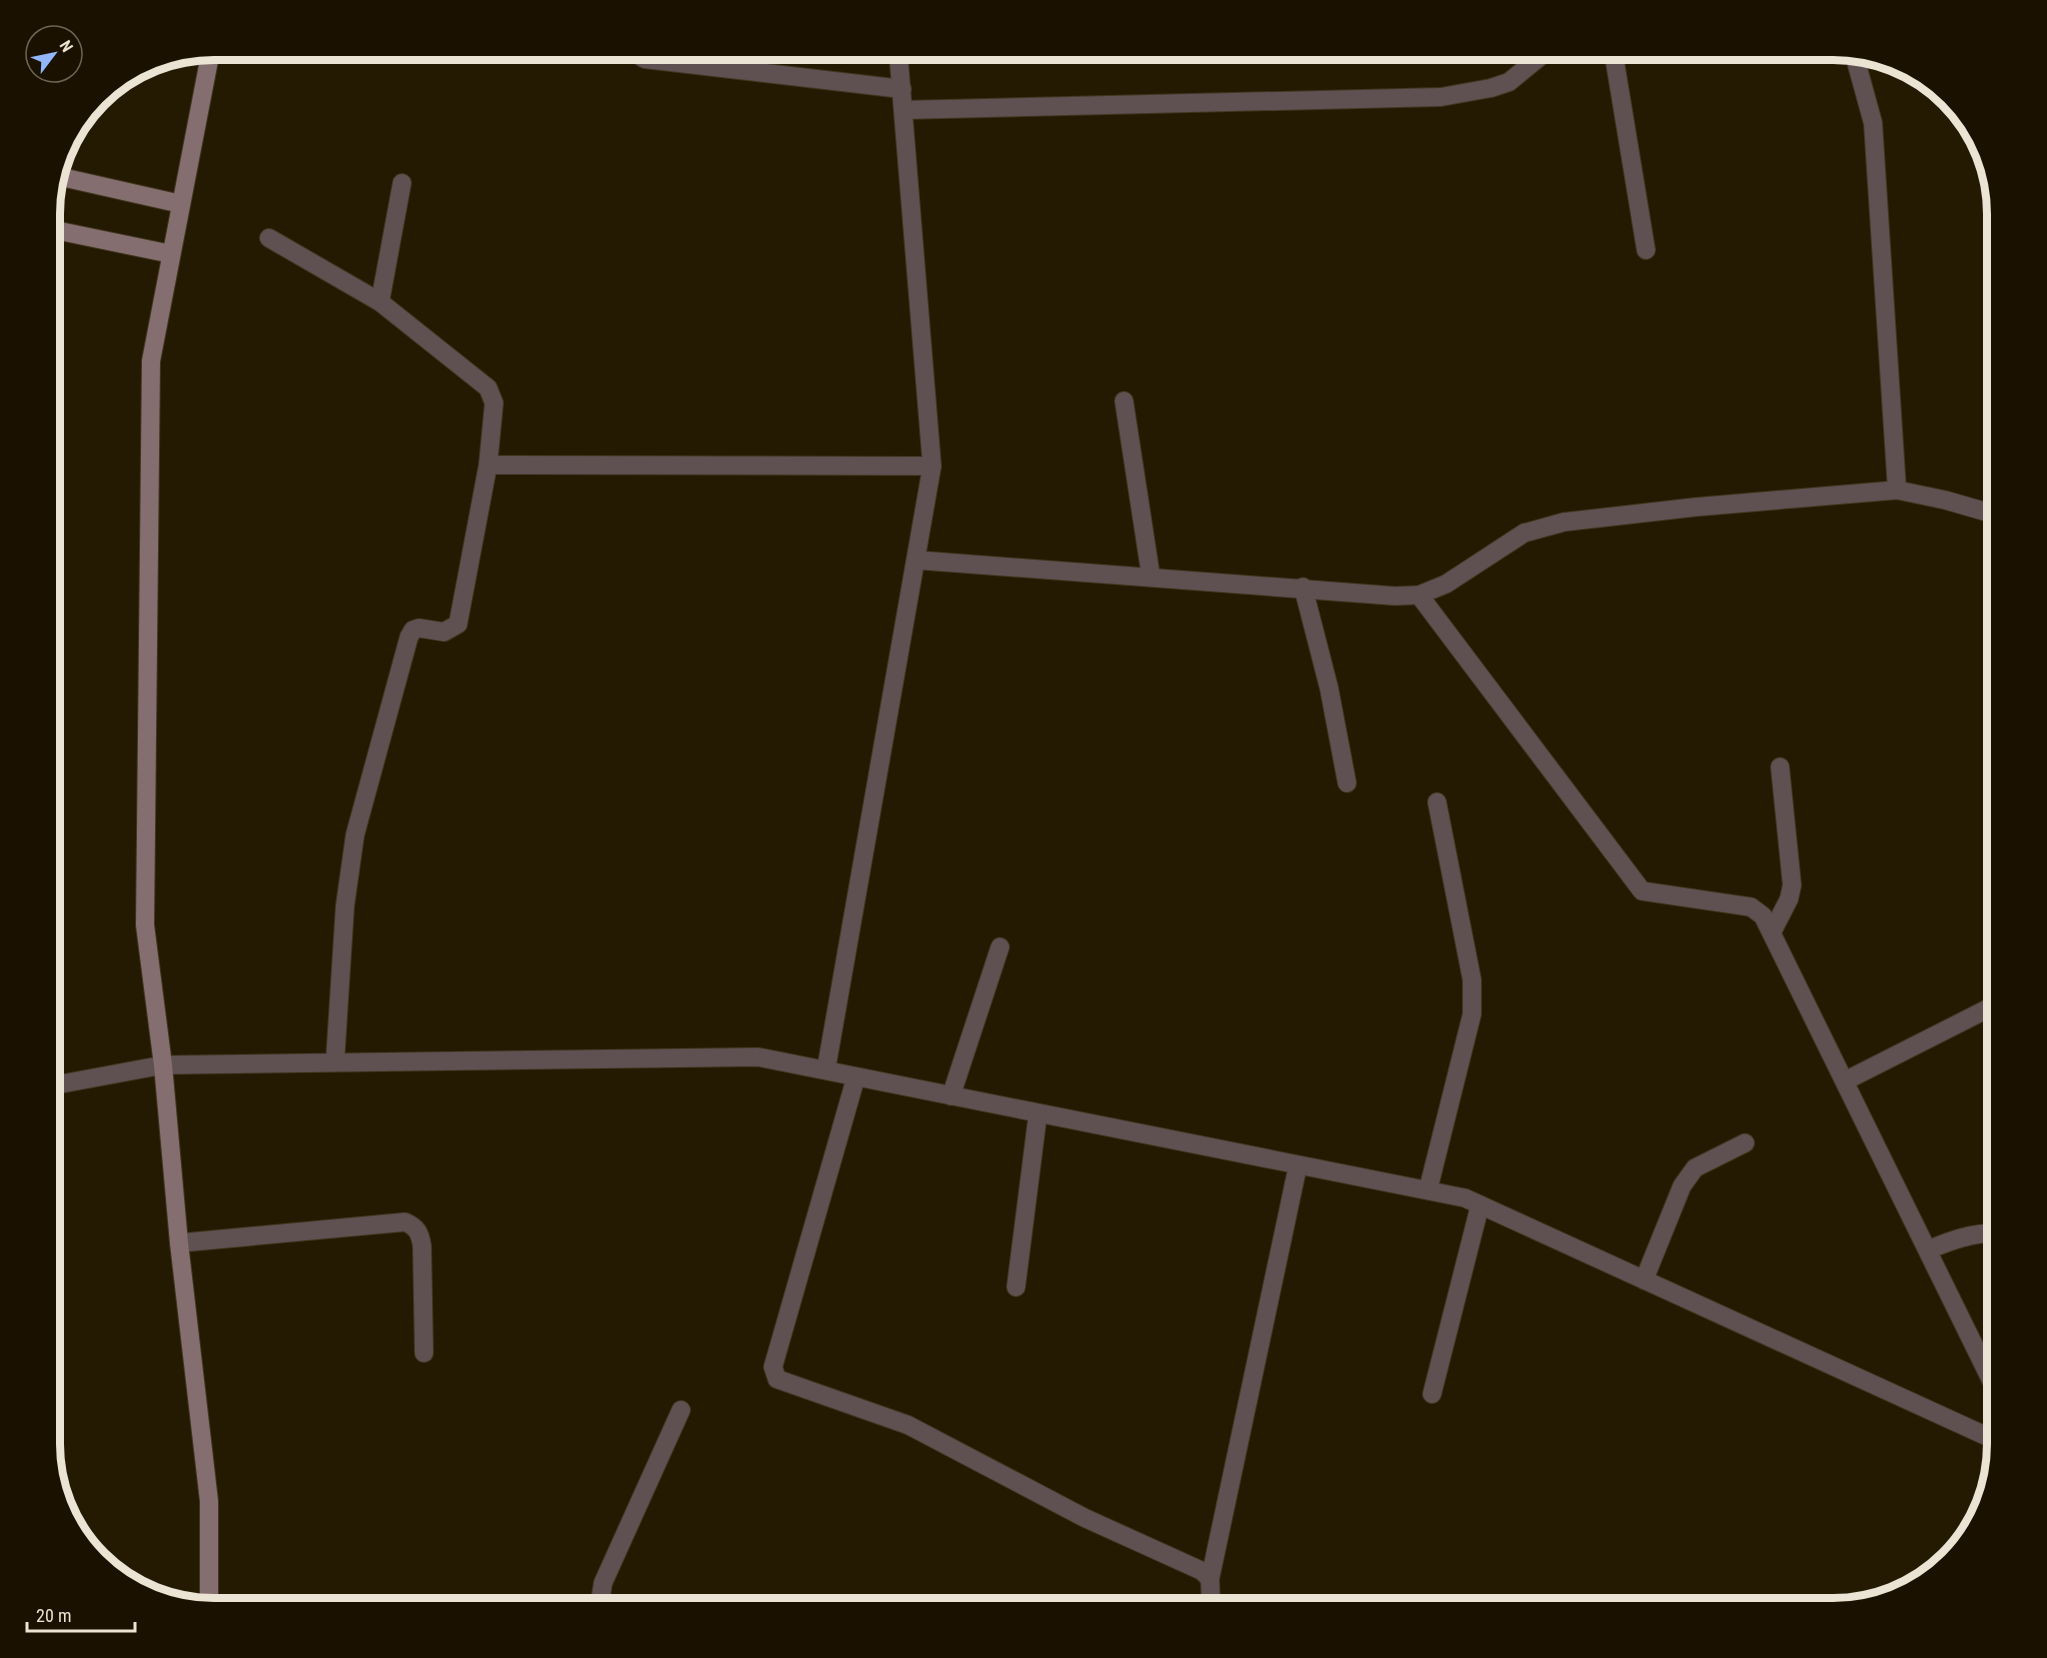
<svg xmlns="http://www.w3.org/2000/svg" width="2047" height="1658" viewBox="0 0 2047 1658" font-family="'Roboto Condensed',sans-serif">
<rect width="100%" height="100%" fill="#241a01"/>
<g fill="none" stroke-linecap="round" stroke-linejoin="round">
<g stroke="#40361f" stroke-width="20">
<g id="street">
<path d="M637 50 640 56 645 59 902 89"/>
<path d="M1613 50 1646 250"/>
<path d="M1854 54 1873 123 1897 490"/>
<path d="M903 110 1441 97 1491 88 1509 82 1548 50"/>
<path d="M269 238 380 302 488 388 494 403 488 465 458 624 444 632 419 628 413 630 409 637 355 835 345 906 335 1062"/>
<path d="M380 302 402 183"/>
<path d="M1124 401 1151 577"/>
<path d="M488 465 932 466"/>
<path d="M916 560 1395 596 1419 595 1446 584 1524 533 1564 522 1696 507 1897 490 1945 500 1997 515"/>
<path d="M1303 587 1329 688 1347 783"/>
<path d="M1419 595 1642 891 1751 907 1763 916 1994 1386 1997 1398"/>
<path d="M1772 932 1789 899 1792 885 1780 767"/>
<path d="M826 1070 932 466 898 50"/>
<path d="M856 1077 773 1367 777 1379 908 1425 1085 1518 1202 1571 1210 1579 1211 1608"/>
<path d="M1845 1081 1997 1004"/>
<path d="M50 1086 163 1065 758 1057 1465 1198 1997 1441"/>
<path d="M951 1096 1000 947"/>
<path d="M1428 1190 1472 1014V980L1437 802"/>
<path d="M179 1243 405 1222C417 1227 420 1233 422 1246L424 1353"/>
<path d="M1928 1250C1952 1240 1971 1233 1997 1233"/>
<path d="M1644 1280 1682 1186 1695 1168 1745 1143"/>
<path d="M1016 1287 1038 1113"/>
<path d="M1432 1394 1480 1205"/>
<path d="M1995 1440 1997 1414"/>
<path d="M1210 1579 1298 1165"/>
<path d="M599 1608 603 1583 681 1410"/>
</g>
</g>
<g stroke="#40361f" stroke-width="20">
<g id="secondary">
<path d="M57 176 181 204"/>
<path d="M50 229 171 254"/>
<path d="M209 1608V1501L179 1243 163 1065 145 925 151 361 211 50"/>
</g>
</g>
<use href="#street" stroke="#5f5051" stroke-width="18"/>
<use href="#secondary" stroke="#856e6f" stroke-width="18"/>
</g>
<path d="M0 0H2047V1658H0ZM214 60H1833A154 154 0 0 1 1987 214V1444A154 154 0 0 1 1833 1598H214A154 154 0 0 1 60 1444V214A154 154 0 0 1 214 60Z" fill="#1a1100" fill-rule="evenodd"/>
<path fill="none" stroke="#ebe4d5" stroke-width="8" d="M214 60H1833A154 154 0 0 1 1987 214V1444A154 154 0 0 1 1833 1598H214A154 154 0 0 1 60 1444V214A154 154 0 0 1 214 60Z"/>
<g transform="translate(54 54) rotate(58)"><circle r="28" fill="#1a1100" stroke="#6e6555" stroke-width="1.5"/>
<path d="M0-4.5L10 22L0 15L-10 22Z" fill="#92b7fd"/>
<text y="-9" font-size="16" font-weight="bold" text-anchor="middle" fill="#ebe4d5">N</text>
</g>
<path d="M27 1622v9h108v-9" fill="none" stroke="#ebe4d5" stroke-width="3"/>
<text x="36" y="1622" font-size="18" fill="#ebe4d5" stroke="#1a1100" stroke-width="4.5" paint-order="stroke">20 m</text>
</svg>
